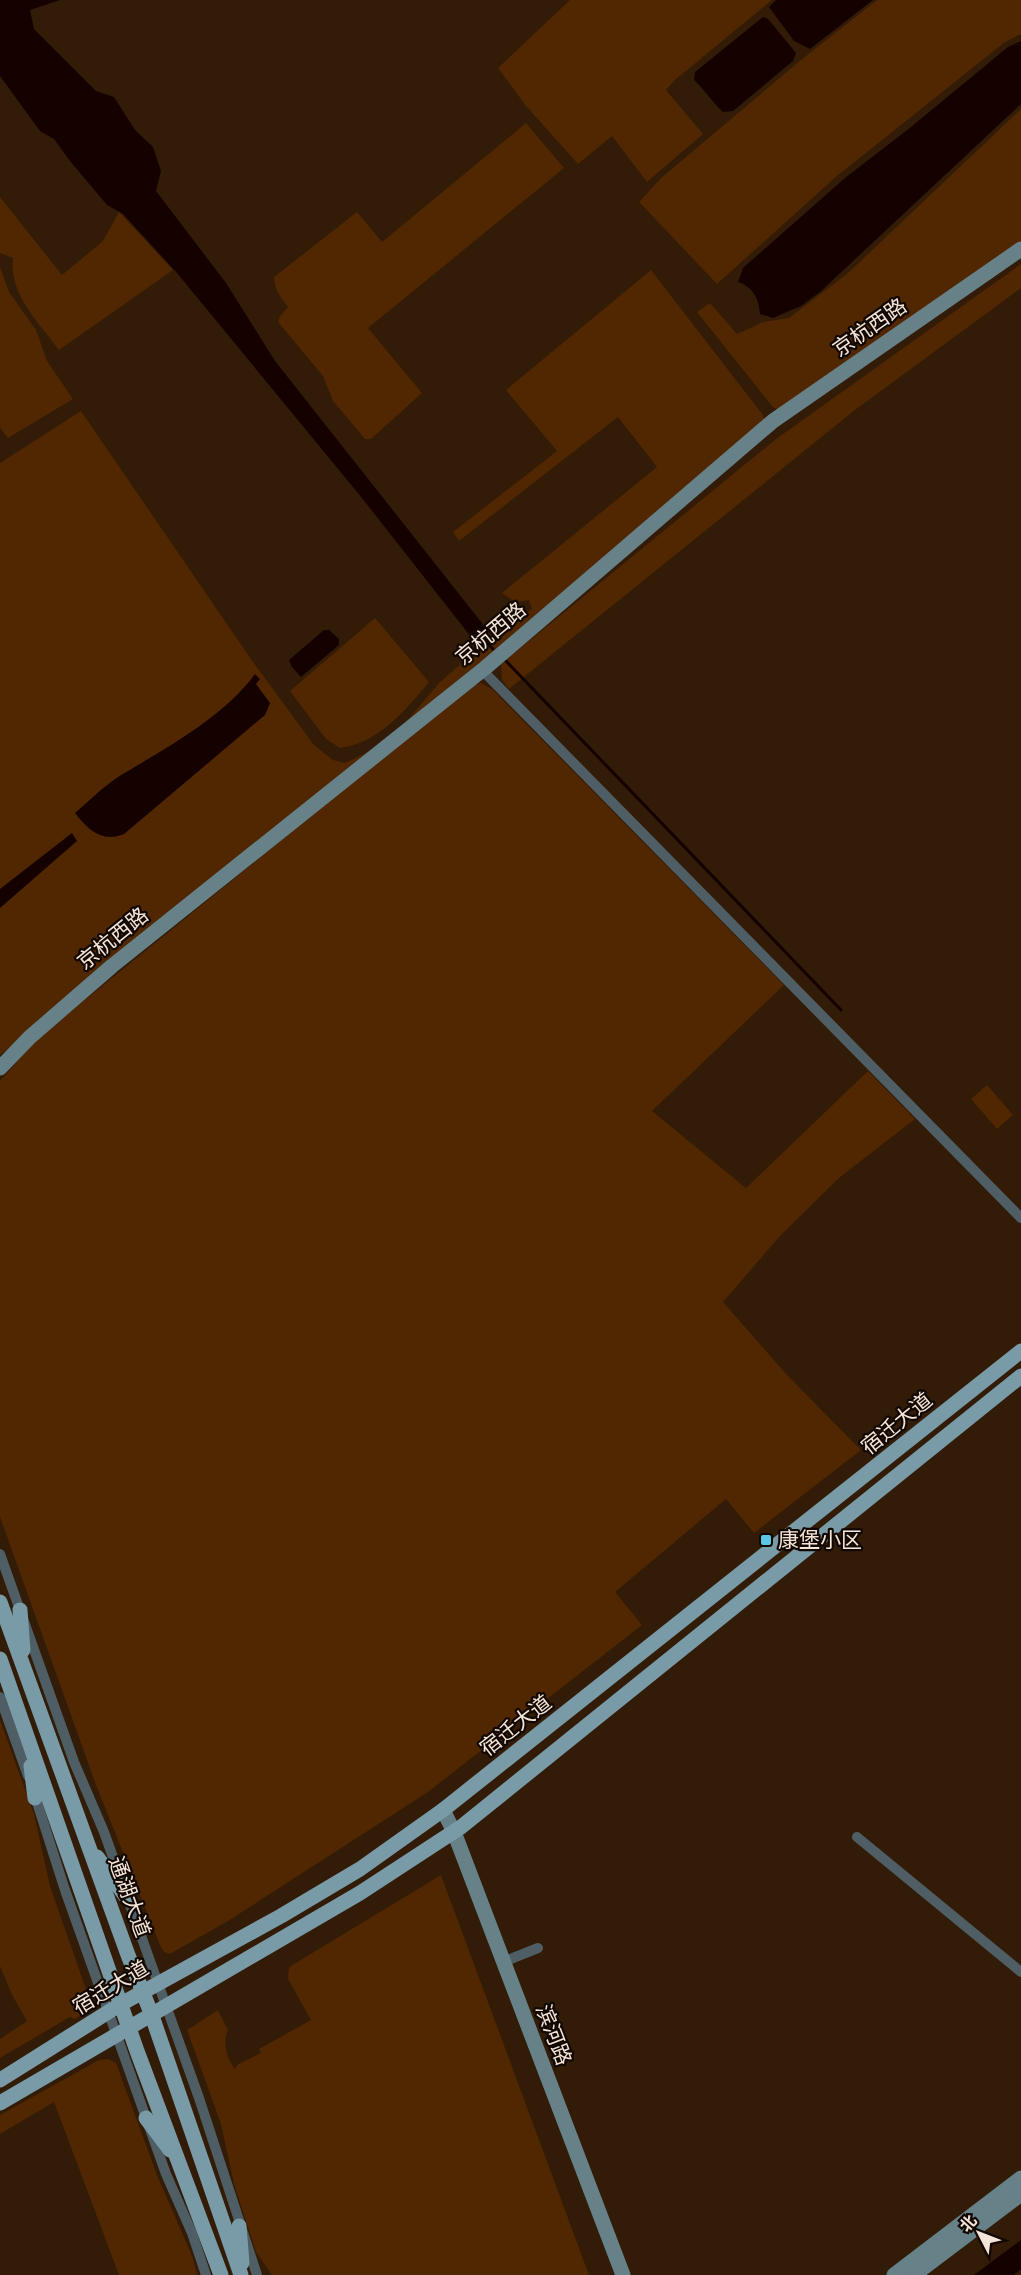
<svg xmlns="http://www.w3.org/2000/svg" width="1021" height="2275" viewBox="0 0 1021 2275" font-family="'Varela Round','Noto Sans SC',sans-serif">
<rect width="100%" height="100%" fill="#321b07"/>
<g fill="#502700">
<path d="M570 0H772L675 80 666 90 703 134 647 182 612 136 578 164 526 106 498 68Z"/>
<path d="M877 0H1021V34L1005 42 837 176 717 284 639 202 661 178 801 60Z"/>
<path d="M1021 109V243L782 408 776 409 772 406 697 312 710 303 737 334 763 322 789 318 848 273Z"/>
<path d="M526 123 564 168 368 328 422 393 371 439H365L333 401 323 376 278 322 280 316 288 307C281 298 274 289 274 277L357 212 382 242Z"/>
<path d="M0 197 62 275 103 241 119 212 173 270 59 350C40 324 8 293 13 258L0 253Z"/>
<path d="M1021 264V288L855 410 509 689 502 680 501 664 776 439Z"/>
<path d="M0 267 9 292 36 330 47 361 73 399 8 438 0 428Z"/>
<path d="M651 270 763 415 765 422 518 633 401 728 439 683 493 636 499 627 532 609 529 600C517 603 511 600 502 593L657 467 618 417 459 541 453 532 557 451 506 390Z"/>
<path d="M81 411 253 662 314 745 333 760 345 763 374 749 0 1055V463Z"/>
<path d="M375 618 429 682C405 711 378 743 340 748L326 739 290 691Z"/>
<path d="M481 683 492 689 784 985 652 1111 746 1188 868 1071 915 1119 839 1178 780 1236 723 1302 787 1375 861 1450 754 1533 726 1499 615 1592 642 1625 428 1792 228 1921 170 1954 164 1952 160 1945 96 1785 0 1517V1081L38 1038 470 687Z"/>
<path d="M987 1085 1013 1115 997 1129 971 1099Z"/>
<path d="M0 1720 34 1814 50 1886 88 1995C88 2005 85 2014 75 2019L70 2017 0 2058V2039L27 2021 12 1995 0 1966Z"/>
<path d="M441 1875 589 2275H272L256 2252 234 2184 221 2124 187 2030 218 2010 228 2030C222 2044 227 2058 235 2069L238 2064 261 2053 259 2049 311 2020 288 1979 289 1967Z"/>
<path d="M108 2059 116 2063 157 2175 193 2258 197 2275H119L54 2102 0 2134V2115L99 2060Z"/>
</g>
<g fill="#150200">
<path d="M0 0H60L30 10 34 29 96 91 114 97 135 130 153 147 161 171 156 191 226 283 275 361 489 632 475 642 362 498 177 273 123 214 107 205 70 161 54 139 40 131 0 76Z"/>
<path d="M776 0H873L810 49 794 41 769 7Z"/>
<path d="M763 17 768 19 796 53 793 61 733 111 723 112C712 102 705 90 694 80L695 72Z"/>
<path d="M1021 41V104L820 292 801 306 773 318 760 314C759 299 753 287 738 282L743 268 845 178 911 127 1008 47Z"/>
<path d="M324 630H329L339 639V645L301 677 292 667 289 660Z"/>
<path d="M255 674 260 679 256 684 270 703 265 715 124 834C102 843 88 830 75 813 89 801 103 787 118 777 163 750 224 717 255 674Z"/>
<path d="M72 833 77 841 0 908V889Z"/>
<path d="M1021 2240V2269L1014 2275H974Z"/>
</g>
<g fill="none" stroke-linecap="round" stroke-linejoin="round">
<g stroke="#150200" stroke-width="3">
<path d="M482 637 493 649"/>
<path d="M506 661 841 1010"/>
</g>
<g stroke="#4e5e64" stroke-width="10">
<path d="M482 670 1021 1218"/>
<path d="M0 1554 74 1762 104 1832 199 2098 257 2275"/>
<path d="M0 1697 28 1776"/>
<path d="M34 1793 65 1890 166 2174 192 2233 206 2275"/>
<path d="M857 1837 1021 1972"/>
<path d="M503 1962 538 1948"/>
</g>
<g stroke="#678189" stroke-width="15">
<path d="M0 1068 30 1037 112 966 485 668 773 421 1021 249"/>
<path d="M443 1810 454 1832 623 2275"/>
<path d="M894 2275 1021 2178"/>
<path d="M914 2275 1021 2194"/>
</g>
<g stroke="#799ba7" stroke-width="15">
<path d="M0 1602 128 1955 151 2013 241 2275"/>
<path d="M20 1610 23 1650"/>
<path d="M0 1659 137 2051 221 2275"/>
<path d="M31 1766 35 1798"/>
<path d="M97 1857 127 1898"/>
<path d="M0 2080 121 2004 281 1916 360 1869 443 1810 1021 1351"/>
<path d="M0 2103 360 1893 461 1827 1021 1376"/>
<path d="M146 2118 170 2150"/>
<path d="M239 2226 242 2263"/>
</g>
</g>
<rect fill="#5bc7e7" stroke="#120803" stroke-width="2" x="760" y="1534" width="12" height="12" rx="3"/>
<g text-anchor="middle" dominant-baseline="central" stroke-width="4.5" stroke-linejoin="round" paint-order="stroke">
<g font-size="21" fill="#f5e5d9" stroke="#120803">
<text transform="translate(870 328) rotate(-35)">京杭西路</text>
<text transform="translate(491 634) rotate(-40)">京杭西路</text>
<text transform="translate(113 939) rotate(-39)">京杭西路</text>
<text transform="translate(897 1424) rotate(-39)">宿迁大道</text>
<text transform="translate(516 1726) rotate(-38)">宿迁大道</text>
<text transform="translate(129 1897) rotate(70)">通湖大道</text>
<text transform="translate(111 1988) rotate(-31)">宿迁大道</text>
<text transform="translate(553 2035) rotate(69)">滨河路</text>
</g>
<g font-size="21" fill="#f5e5d9" stroke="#120803" text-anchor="start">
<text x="778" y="1540">康堡小区</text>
</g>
</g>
<g transform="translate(979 2233) rotate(312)" stroke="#120803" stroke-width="4.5" paint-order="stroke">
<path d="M0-4.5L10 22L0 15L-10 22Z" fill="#f5e5d9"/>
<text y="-9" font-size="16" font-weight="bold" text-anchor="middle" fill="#f5e5d9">北</text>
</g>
</svg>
